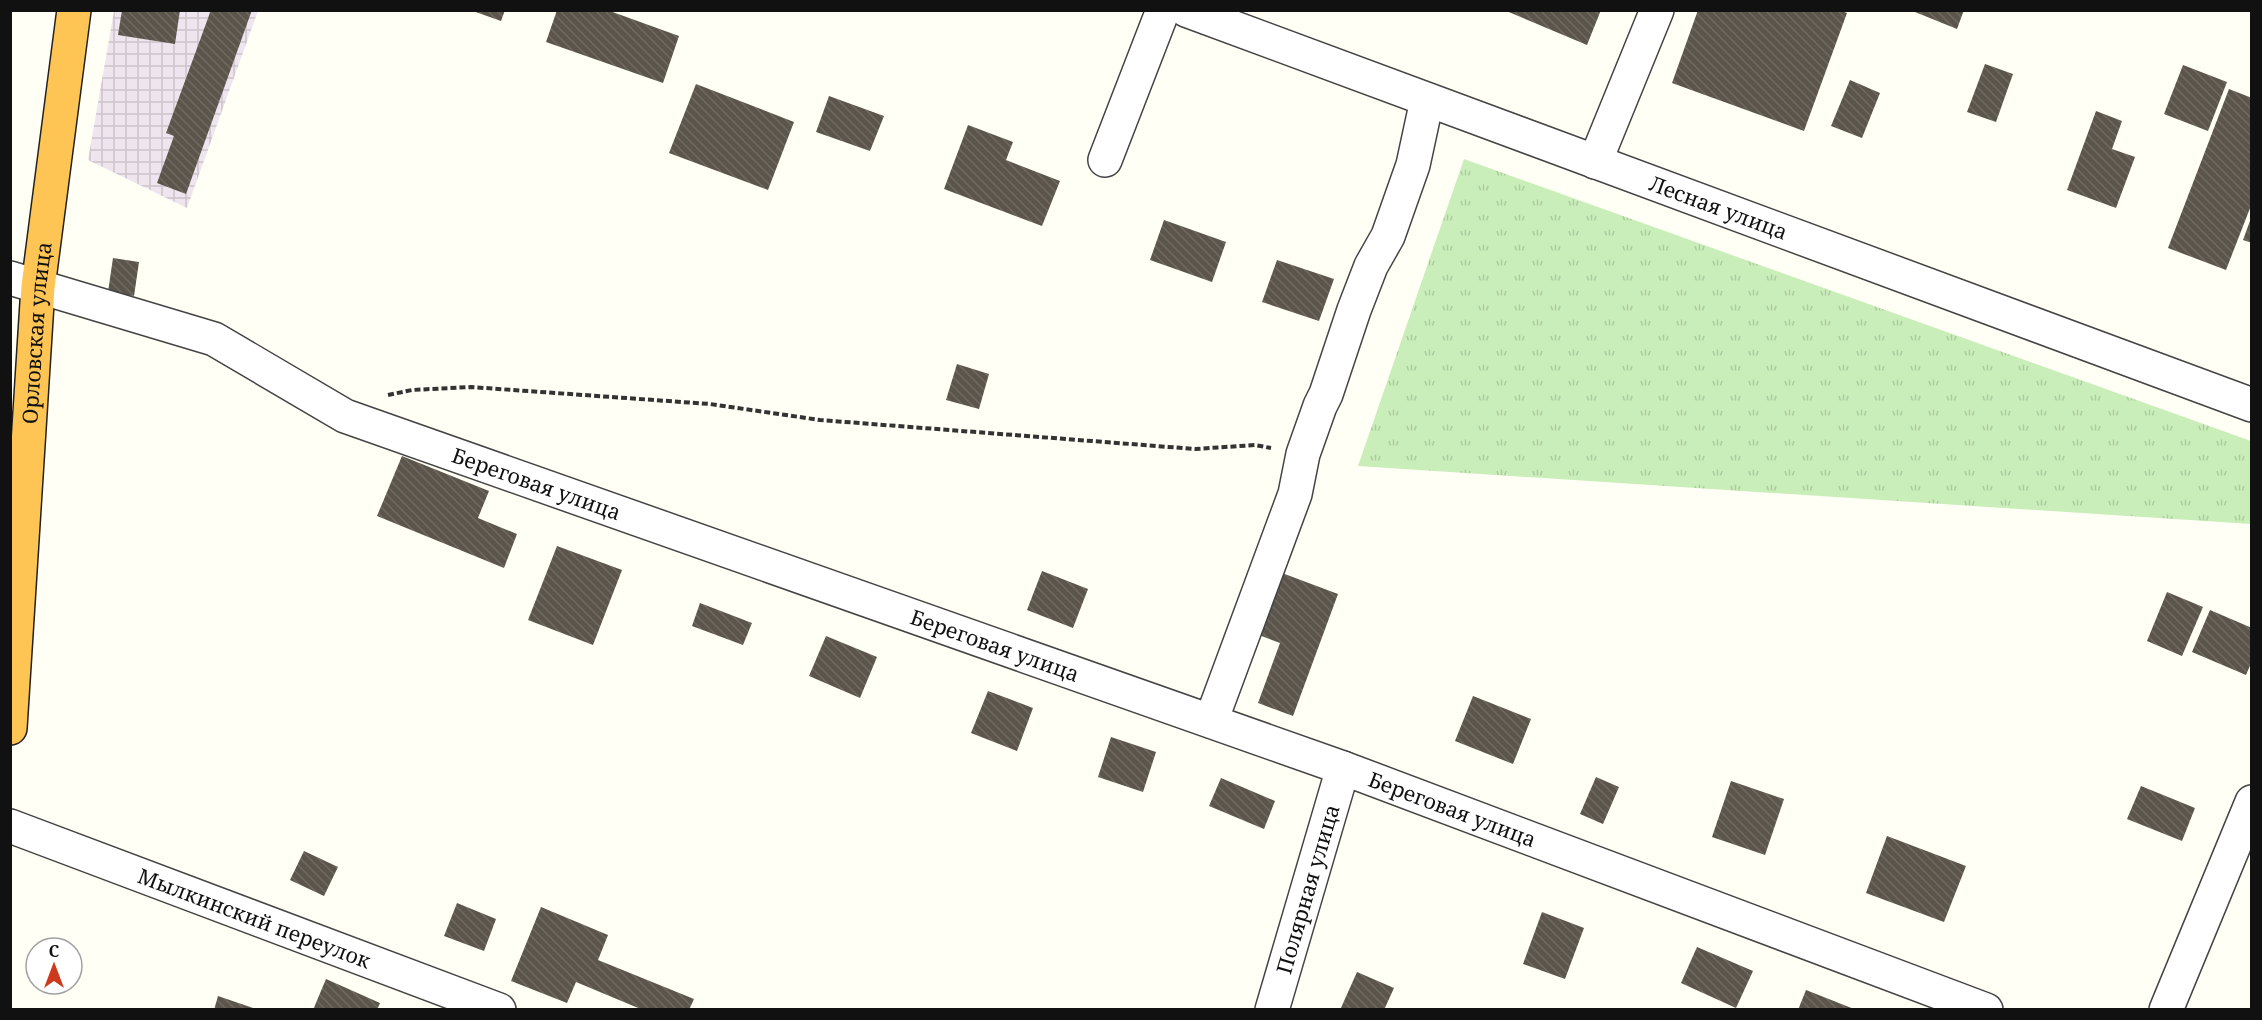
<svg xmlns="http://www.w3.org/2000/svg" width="2262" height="1020" viewBox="0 0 2262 1020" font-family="'Noto Serif',serif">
<defs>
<pattern id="industrial-grid" width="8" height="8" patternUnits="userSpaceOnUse" patternTransform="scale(1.5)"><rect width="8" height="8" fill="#efe5ee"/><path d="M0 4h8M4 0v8" fill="none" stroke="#ccc3cb"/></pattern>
<pattern id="grass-tufts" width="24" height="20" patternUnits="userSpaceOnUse" patternTransform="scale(1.5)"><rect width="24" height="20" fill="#caeeba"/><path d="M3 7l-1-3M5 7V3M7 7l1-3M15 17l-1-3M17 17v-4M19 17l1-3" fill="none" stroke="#accb9f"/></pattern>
<pattern id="building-back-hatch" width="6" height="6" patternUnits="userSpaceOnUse" patternTransform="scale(1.5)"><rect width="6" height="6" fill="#5b554c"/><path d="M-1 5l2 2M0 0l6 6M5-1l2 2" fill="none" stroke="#6e6962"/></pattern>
</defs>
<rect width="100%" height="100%" fill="#fffff5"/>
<path fill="url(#industrial-grid)" d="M114 11H258L187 208 88 160Z"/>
<path fill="url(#grass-tufts)" d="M1464 159 2251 441V524L1358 466Z"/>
<g fill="url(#building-back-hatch)">
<path d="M122 10H180L175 44 118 35Z"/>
<path d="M211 10H252L186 194 157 183 174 136 166 133Z"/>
<path d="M470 10H505L501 21Z"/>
<path d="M557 10H607L679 36 663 83 546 42Z"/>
<path d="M1504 10H1601L1587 45Z"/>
<path d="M1698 10H1839L1847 13 1804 131 1672 83Z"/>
<path d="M1910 10H1964L1957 29Z"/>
<path d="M1985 64 2013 74 1996 122 1967 112Z"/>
<path d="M2183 65 2227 82 2208 131 2164 114Z"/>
<path d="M1850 80 1880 93 1862 138 1831 126Z"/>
<path d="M696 84 794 122 768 190 669 153Z"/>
<path d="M2229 89 2252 98V203L2226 270 2168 248Z"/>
<path d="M829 96 884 116 870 151 816 132Z"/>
<path d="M2096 111 2122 121 2112 149 2135 157 2116 208 2067 190Z"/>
<path d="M968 125 1013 142 1006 160 1060 181 1042 226 944 189Z"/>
<path d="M2251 218H2252V243L2243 240Z"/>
<path d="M1164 220 1226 242 1212 282 1150 260Z"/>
<path d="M113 258 139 262 134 296 108 292Z"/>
<path d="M1277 260 1334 279 1319 321 1262 302Z"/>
<path d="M957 364 989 374 979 409 946 400Z"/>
<path d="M402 456 489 491 478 518 517 534 504 568 377 516Z"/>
<path d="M557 546 622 570 593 645 528 620Z"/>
<path d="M1042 571 1088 589 1073 628 1027 610Z"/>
<path d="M1282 573 1338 594 1293 716 1258 703 1280 643 1259 635Z"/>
<path d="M2167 592 2203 607 2182 656 2147 641Z"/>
<path d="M700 603 752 623 743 645 692 626Z"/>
<path d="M2210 610 2252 628V661L2246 675 2192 652Z"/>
<path d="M826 636 877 657 860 698 809 676Z"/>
<path d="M988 691 1033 708 1017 751 971 733Z"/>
<path d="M1473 696 1531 719 1513 764 1455 741Z"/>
<path d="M1111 737 1156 752 1143 792 1098 777Z"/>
<path d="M1596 777 1619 787 1603 824 1580 814Z"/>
<path d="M1221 778 1275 801 1264 829 1209 806Z"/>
<path d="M1731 781 1784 799 1765 855 1712 837Z"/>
<path d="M2141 786 2195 808 2182 841 2127 819Z"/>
<path d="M1887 836 1966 866 1944 922 1866 893Z"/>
<path d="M304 851 338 867 324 896 290 880Z"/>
<path d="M457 903 496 919 484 951 444 936Z"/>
<path d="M541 907 608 935 598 960 694 999 689 1010H643L576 982 567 1003 511 981Z"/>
<path d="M1542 912 1584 928 1565 979 1523 964Z"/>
<path d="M1697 947 1753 971 1736 1008 1681 983Z"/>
<path d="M1357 972 1394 988 1384 1010H1340Z"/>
<path d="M326 979 380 1003 377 1010H313Z"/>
<path d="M1806 990 1854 1009V1010H1798Z"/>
<path d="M218 996 256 1009V1010H214Z"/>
</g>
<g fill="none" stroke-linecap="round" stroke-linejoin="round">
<g stroke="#444" stroke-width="36">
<g id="minor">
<path id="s1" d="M1186 10 2252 405"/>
<path d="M1105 160 1163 10"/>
<path d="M1595 162 1657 10"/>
<path id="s2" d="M10 278 214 339 345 416 1343 768 1986 1010"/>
<path d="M1211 721 1295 494 1303 454 1320 406 1326 394 1354 310 1371 266 1388 236 1413 165 1427 100"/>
<path id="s3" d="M10 826 499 1010"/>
<path id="s4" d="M1272 1010 1343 768"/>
<path d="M2166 1010 2252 802"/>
</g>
</g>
<g stroke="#222" stroke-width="36">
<g id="highway">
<path id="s5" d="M10 728 38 287 74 10"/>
</g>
</g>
<path stroke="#333" stroke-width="4" stroke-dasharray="6 3" stroke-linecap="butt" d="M388 395 412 390 471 387 710 404 820 420 1195 449 1255 445 1271 448"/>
<use href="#minor" stroke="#fff" stroke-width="33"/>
<use href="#highway" stroke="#fec554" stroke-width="33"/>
</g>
<g text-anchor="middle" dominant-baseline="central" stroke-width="6" stroke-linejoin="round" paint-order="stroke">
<g font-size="21" fill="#111" stroke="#fff">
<text stroke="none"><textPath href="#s1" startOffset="568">Лесная улица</textPath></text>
<text stroke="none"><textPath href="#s5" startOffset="396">Орловская улица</textPath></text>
<text stroke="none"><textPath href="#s2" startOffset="568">Береговая улица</textPath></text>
<text stroke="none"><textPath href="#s2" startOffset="1054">Береговая улица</textPath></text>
<text stroke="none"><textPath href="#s2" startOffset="1540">Береговая улица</textPath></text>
<text stroke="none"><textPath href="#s4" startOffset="126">Полярная улица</textPath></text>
<text stroke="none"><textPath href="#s3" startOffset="261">Мылкинский переулок</textPath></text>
</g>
</g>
<rect width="2262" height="1020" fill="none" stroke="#111111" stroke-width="24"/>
<g transform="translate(54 966)"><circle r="28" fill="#ffffff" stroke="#a0a0a0" stroke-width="1.5"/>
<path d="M0-4.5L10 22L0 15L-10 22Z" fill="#cd391d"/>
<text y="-9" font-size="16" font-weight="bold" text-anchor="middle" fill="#111111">С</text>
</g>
</svg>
